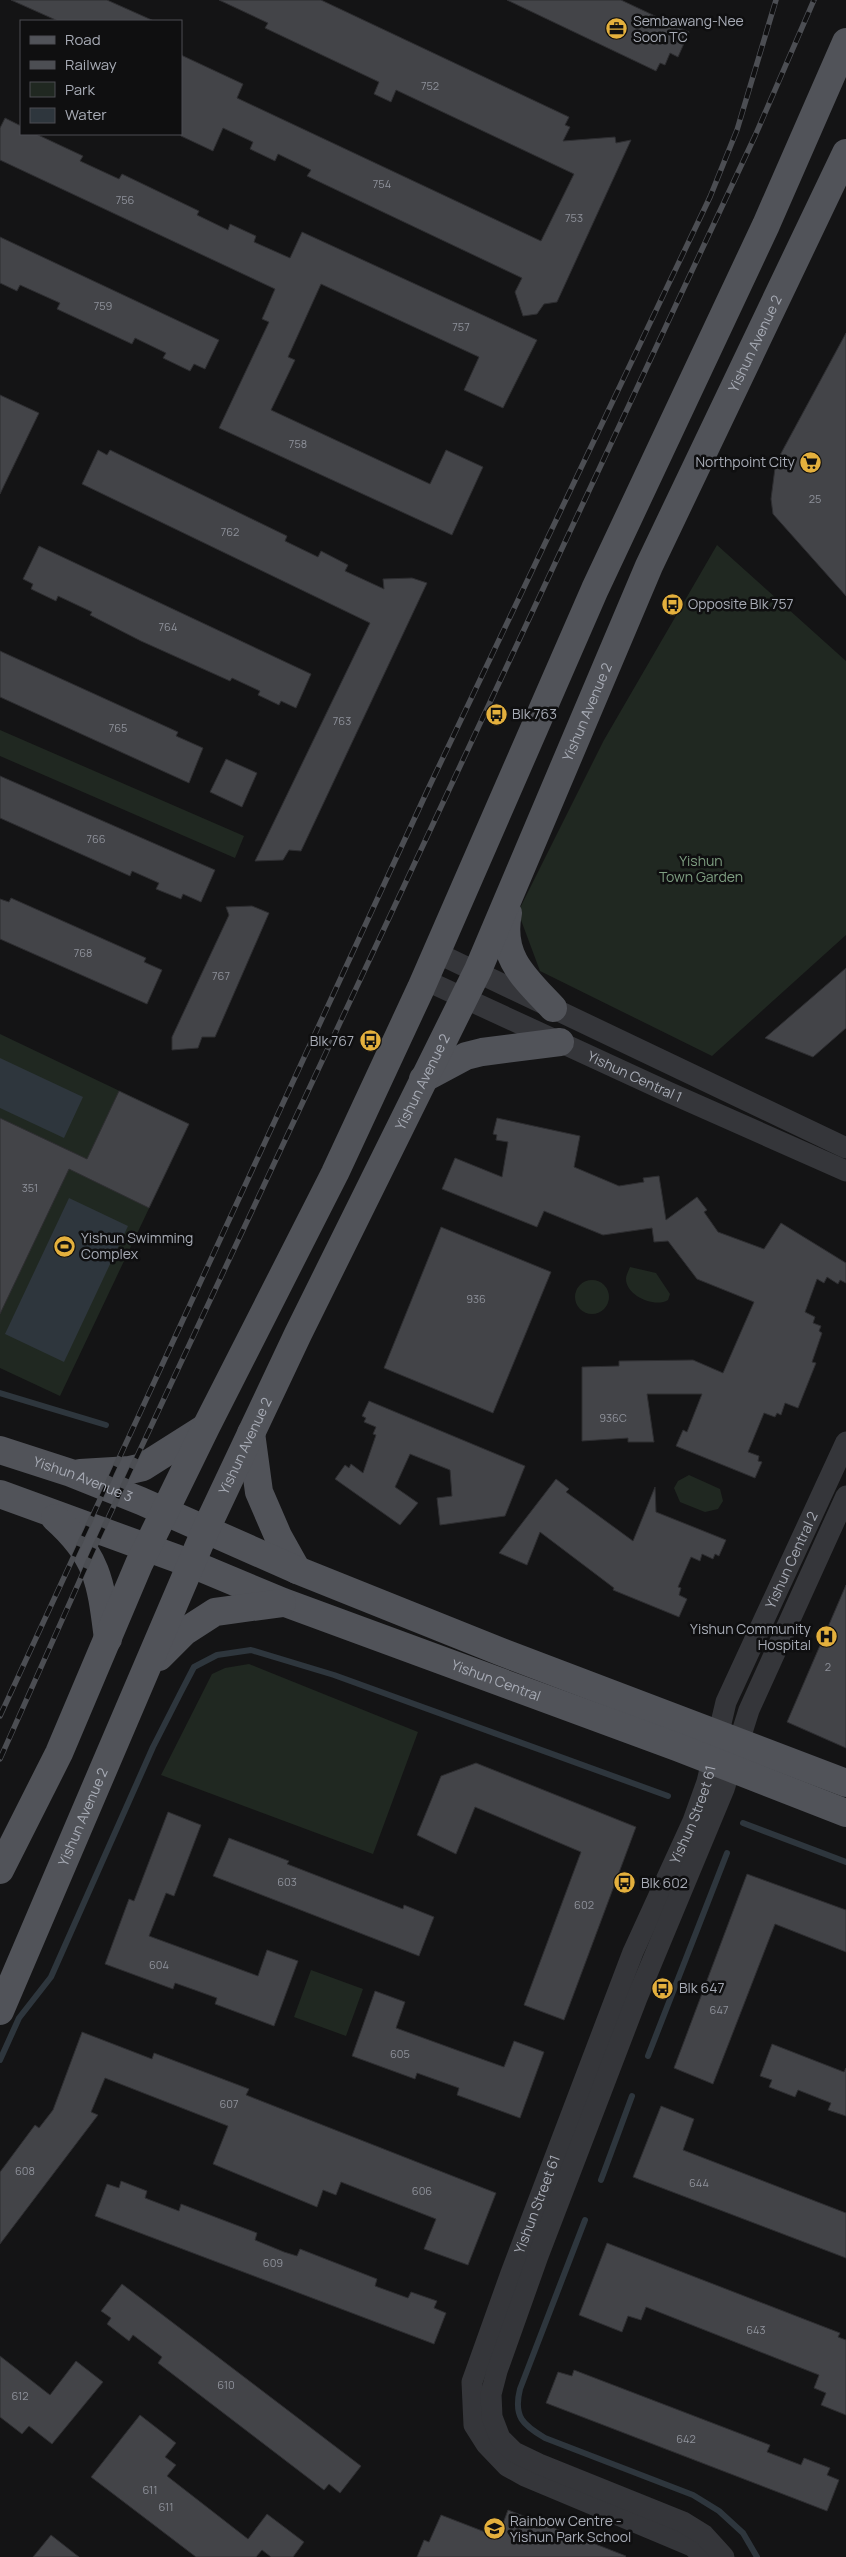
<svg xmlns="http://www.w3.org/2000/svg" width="846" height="2557" font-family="Manrope,sans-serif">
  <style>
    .green { fill: #202821 }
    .water { fill: #2e363d }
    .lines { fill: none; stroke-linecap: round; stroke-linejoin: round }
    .stream { stroke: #2e363d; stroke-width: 6 }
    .building { fill: #434448; stroke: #2e2e31 }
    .minor { stroke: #35363a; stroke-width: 21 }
    .major { stroke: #515359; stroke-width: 28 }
    .rail-casing { stroke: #4c4e53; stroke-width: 5.5 }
    .rail { stroke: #0f0f10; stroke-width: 4; stroke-dasharray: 11; stroke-linecap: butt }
    .labels { text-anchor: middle; stroke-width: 5; stroke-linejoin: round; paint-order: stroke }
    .number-label { font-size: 11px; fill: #8e919a }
    .poi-label { font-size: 14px; fill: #a7abb5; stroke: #0f0f10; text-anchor: start }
    .street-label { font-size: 14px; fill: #a7abb5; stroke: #0f0f10 }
    .park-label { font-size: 14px; fill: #7f9f82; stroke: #0f0f10 }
  </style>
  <rect width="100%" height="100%" fill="#141415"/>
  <path class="green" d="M717 545 846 661V935L712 1056 540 971 518 912 604 740Z
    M0 730 244 836 235 858 0 756Z
    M0 1034 189 1124 60 1396 0 1368Z
    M630 1267 656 1273 670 1294 668 1300C655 1308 626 1296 626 1279 626 1275 629 1270 630 1267Z
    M575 1297a17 17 0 1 1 34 0a17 17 0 1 1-34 0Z
    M689 1475 720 1489 723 1501 718 1509 705 1512 680 1502 674 1488 678 1481Z
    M249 1664 418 1732 373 1854 161 1775 212 1674 225 1668Z
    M311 1970 363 1989 346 2036 294 2017Z"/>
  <path class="water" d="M0 1058 83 1097 64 1138 0 1108Z
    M69 1198 128 1226 64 1362 5 1334Z"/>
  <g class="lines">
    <path class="stream" d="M0 1393 106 1425
      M743 1823 846 1862
      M648 2056 727 1853
      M0 2060 19 2018 51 1977 153 1747 181 1692 194 1667 217 1655 251 1650 334 1675 668 1796
      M601 2180 632 2096
      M585 2220 520 2389C513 2417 523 2425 545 2438L693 2495 719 2511 743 2533 757 2557"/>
  </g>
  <path class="building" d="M11 0H107L154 21H58Z
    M219 0H321L569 117 565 125 570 127 563 141 615 137 616 143 631 140 557 302 544 304 537 314 523 316 515 292 522 278 307 176 311 170 278 154 275 161 250 149 253 142 223 128 213 151 181 136V55L243 84 237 98 541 241 574 174 396 90 391 102 374 94 379 82 265 28 268 23Z
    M507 0H621L689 32 678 57 670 53 665 65 660 63 656 71Z
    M5 118 21 126V134H36L83 156 80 161 119 179 122 174 199 211 197 215 228 230 230 224 256 236 254 242 290 258 302 232 537 340 503 408 464 390 479 357 321 284 288 357 295 360 271 410 430 484 446 450 483 467 452 535 219 428 269 322 262 319 275 289 0 160V128Z
    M0 237 219 340 205 369 194 364 190 371 163 358 166 353 135 338 132 344 57 309 60 303 20 285 17 291 0 283Z
    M846 333V596L773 514 771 499 775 468 779 457Z
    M0 395 39 413 0 494Z
    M98 450 107 455 110 450 287 536 285 541 318 557 321 551 348 565 345 571 384 589 383 579 412 578 427 583 301 851 289 850 283 860 255 861 370 623 82 484Z
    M39 546 311 674 296 708 281 701 279 705 258 695 260 691 232 678 230 681 141 641 90 615 92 612 58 596 56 601 31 589 33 584 23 579Z
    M0 651 178 732 176 736 203 748 189 783 0 697Z
    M226 759 257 773 242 807 210 792Z
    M0 776 215 870 201 902 183 894 181 899 156 889 159 883 132 871 130 876 0 818Z
    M11 898 146 958 144 962 162 970 147 1004 0 939V899L9 902Z
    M252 906 269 913 215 1037H202L198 1048 172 1050V1037L229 915 226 907Z
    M846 968V1028L813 1057 765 1038Z
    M119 1091 189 1124 149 1208 69 1169 0 1314V1118L87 1159Z
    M497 1118 580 1136 574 1167 619 1186 644 1182 643 1178 659 1176 666 1220 697 1197 707 1210 704 1212 718 1232 764 1249 781 1223 846 1263V1283L840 1280 838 1284 827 1277 824 1283 817 1279 805 1312 815 1317 813 1323 821 1326 819 1331 822 1333 812 1362 816 1363 798 1408 785 1403 781 1415 777 1413 775 1417 764 1413 748 1452 759 1456 758 1461 762 1462 755 1478 676 1446 683 1430 687 1432 702 1394H647L654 1442H628V1438L582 1441V1367L619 1366V1361L693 1360 723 1373 754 1302 697 1279 668 1241 654 1242 652 1228 603 1235 544 1211 537 1227 442 1189 455 1158 502 1177 508 1142 496 1140 497 1135 493 1134Z
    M441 1227 551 1272 493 1413 384 1368Z
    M369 1401 525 1466 505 1516 440 1525 437 1498 452 1496 450 1470 410 1454 395 1487 418 1503 400 1525 335 1479 345 1465 349 1468 351 1464 363 1473 376 1435 373 1434 376 1427 364 1422 366 1418 362 1416Z
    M556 1479 569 1489 566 1492 633 1541 655 1487 656 1512 726 1540 719 1556 715 1554 713 1559 702 1554 700 1561 691 1557 678 1587 681 1588 679 1595 687 1599 679 1617 613 1590 614 1588 540 1532 527 1565 499 1553Z
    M846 1585V1748L787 1722Z
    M476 1763 636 1827 564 2020 524 2005 581 1852 475 1807 456 1854 417 1835 441 1776Z
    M168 1812 201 1825 174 1896 166 1893 149 1936 258 1976 267 1950 298 1961 274 2026 215 2004 217 1998 192 1989 175 1983 173 1989 105 1964 129 1899 134 1901Z
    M229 1838 289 1861 287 1864 403 1909 404 1905 434 1917 419 1956 213 1876Z
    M747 1874 846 1910V1952L775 1924 713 2084 674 2068Z
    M375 1991 405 2002 396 2028 462 2052 504 2067 514 2041 544 2052 520 2118 457 2095 459 2088 417 2073 415 2079 352 2056Z
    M82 2032 152 2059 154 2053 249 2089 246 2095 496 2193 468 2265 424 2249 436 2219 341 2182 336 2195 323 2190 317 2207 213 2164 228 2126 105 2078 91 2112 98 2115 0 2244V2172L35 2125 39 2128 53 2110Z
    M772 2044 844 2072 846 2068V2116L828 2110 831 2103 798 2090 795 2097 769 2087 772 2080 760 2076Z
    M661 2106 694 2119 683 2150 846 2213V2258L633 2177Z
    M121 2181 147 2191 145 2198 179 2211 181 2204 257 2233 255 2240 284 2252 297 2256 300 2249 377 2279 375 2286 408 2298 411 2292 437 2301 434 2308 446 2313 434 2344 95 2216 107 2184 119 2188Z
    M607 2243 840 2333 838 2337 846 2340V2415L821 2405 826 2393 814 2388 819 2375 646 2307 641 2320 628 2316 622 2332 579 2315Z
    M122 2284 361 2466 340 2493 329 2484 324 2490 158 2363 162 2357 133 2335 129 2341 107 2324 111 2318 101 2311Z
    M0 2356 50 2395 76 2361 103 2382 52 2444 29 2426 22 2434 0 2417Z
    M574 2370 770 2445 767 2452 801 2465 804 2458 830 2468 827 2475 839 2480 827 2511 546 2403 558 2372 572 2376Z
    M140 2415 176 2443 165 2457 176 2465 167 2476 248 2539 267 2514 304 2542 293 2557H271L262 2550 256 2557H196L91 2477Z
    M508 2510 626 2556 625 2557H417L424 2540 429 2542 441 2515 498 2537Z
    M51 2535 79 2557H33Z"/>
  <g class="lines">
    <g class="minor">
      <path d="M437 953 846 1148"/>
      <path id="s1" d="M425 980 668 1092 846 1171"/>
      <path id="s2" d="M705 2557 692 2546 525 2476 507 2466 486 2444 474 2425 472 2382 511 2273 633 1952 693 1821 707 1782 726 1702 846 1442"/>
      <path d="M724 2557 704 2535 683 2522 539 2464 514 2452 500 2438 492 2417 491 2394 497 2371 538 2256 637 1998 724 1789 749 1710 846 1496"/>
    </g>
    <g class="major">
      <path d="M508 913C499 957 525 978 553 1008"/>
      <path d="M423 1079 466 1056 482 1052 560 1042"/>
      <path d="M251 1433 259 1492 278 1536 297 1570"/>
      <path id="s3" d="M0 1450 71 1473 141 1501 297 1570 499 1651 846 1783"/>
      <path d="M80 1473 130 1470 143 1467 203 1429"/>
      <path id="s4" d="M0 1494 192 1564 283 1602 677 1747 846 1813"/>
      <path d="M55 1518C99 1557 101 1584 108 1639"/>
      <path d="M159 1657 184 1632 215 1612 282 1603"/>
      <path d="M0 1870 59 1753 139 1564 206 1427 335 1173 421 988 595 589 766 225 846 42"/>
      <path id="s5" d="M0 2011 206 1529 298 1334 478 970 649 566 846 153"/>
    </g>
    <defs>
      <path id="rail" d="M0 1716 429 787 710 197 737 130 776 0
        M0 1759 96 1544 755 136 814 0"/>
    </defs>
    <use href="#rail" class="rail-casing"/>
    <use href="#rail" class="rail"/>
  </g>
  <defs>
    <symbol id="office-disc" viewBox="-11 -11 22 22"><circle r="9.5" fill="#e4b03d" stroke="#0f0f10"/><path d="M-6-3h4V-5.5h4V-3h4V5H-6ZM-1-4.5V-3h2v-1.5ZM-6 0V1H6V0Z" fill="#111"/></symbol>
    <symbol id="supermarket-disc" viewBox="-11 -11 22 22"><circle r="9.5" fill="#e4b03d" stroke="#0f0f10"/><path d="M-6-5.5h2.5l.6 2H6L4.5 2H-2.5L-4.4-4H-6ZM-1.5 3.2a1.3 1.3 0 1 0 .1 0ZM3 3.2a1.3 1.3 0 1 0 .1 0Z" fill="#111"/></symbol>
    <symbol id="bus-disc" viewBox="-11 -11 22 22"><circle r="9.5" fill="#e4b03d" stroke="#0f0f10"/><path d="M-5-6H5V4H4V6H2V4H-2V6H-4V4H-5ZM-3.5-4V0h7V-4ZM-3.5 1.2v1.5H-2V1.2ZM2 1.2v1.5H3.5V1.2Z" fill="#111"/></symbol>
    <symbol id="stadium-disc" viewBox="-11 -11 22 22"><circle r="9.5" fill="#e4b03d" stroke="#0f0f10"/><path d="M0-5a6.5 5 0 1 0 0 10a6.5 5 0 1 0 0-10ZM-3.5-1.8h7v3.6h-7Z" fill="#111"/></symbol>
    <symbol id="hospital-disc" viewBox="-11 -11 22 22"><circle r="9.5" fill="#e4b03d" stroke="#0f0f10"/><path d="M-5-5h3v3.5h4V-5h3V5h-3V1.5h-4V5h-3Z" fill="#111"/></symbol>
    <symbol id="school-disc" viewBox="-11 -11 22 22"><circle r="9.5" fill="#e4b03d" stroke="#0f0f10"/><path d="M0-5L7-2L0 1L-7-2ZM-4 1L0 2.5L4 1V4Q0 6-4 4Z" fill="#111"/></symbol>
  </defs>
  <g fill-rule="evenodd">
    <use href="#office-disc" x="604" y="16" width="25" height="25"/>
    <use href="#supermarket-disc" x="798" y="450" width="25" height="25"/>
    <use href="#bus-disc" x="660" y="592" width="25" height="25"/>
    <use href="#bus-disc" x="484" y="702" width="25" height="25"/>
    <use href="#bus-disc" x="358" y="1028" width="25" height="25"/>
    <use href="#stadium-disc" x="52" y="1234" width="25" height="25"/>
    <use href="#hospital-disc" x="814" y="1624" width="25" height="25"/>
    <use href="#bus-disc" x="612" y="1870" width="25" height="25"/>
    <use href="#bus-disc" x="650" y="1976" width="25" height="25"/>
    <use href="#school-disc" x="482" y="2516" width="25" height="25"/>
  </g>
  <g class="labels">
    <g class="number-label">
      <text x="430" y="90">752</text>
      <text x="382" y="188">754</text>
      <text x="125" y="204">756</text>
      <text x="574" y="222">753</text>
      <text x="103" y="310">759</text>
      <text x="461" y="331">757</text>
      <text x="298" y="448">758</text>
      <text x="815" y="503">25</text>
      <text x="230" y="536">762</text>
      <text x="168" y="631">764</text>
      <text x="342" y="725">763</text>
      <text x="118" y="732">765</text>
      <text x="96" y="843">766</text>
      <text x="83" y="957">768</text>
      <text x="221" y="980">767</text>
      <text x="30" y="1192">351</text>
      <text x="476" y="1303">936</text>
      <text x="613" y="1422">936C</text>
      <text x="828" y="1671">2</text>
      <text x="287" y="1886">603</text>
      <text x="584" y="1909">602</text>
      <text x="159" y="1969">604</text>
      <text x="719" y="2014">647</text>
      <text x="400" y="2058">605</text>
      <text x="229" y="2108">607</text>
      <text x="25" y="2175">608</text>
      <text x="699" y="2187">644</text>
      <text x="422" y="2195">606</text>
      <text x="273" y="2267">609</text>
      <text x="756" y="2334">643</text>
      <text x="226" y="2389">610</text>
      <text x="20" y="2400">612</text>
      <text x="686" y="2443">642</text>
      <text x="150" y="2494">611</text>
      <text x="166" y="2511">611</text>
    </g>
    <g class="poi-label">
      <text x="633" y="26">Sembawang-Nee<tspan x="633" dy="16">Soon TC</tspan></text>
      <text x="795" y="467" text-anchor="end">Northpoint City</text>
      <text x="688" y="609">Opposite Blk 757</text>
      <text x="512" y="719">Blk 763</text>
      <text x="354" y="1046" text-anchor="end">Blk 767</text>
      <text x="81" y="1243">Yishun Swimming<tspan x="81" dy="16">Complex</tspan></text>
      <text x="811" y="1634" text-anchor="end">Yishun Community<tspan x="811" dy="16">Hospital</tspan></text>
      <text x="641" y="1888">Blk 602</text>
      <text x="679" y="1993">Blk 647</text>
      <text x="510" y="2526">Rainbow Centre -<tspan x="510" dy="16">Yishun Park School</tspan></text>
    </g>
    <g class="street-label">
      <text dy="5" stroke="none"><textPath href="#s5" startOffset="1831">Yishun Avenue 2</textPath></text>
      <text dy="5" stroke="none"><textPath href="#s5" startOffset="1426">Yishun Avenue 2</textPath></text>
      <text dy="5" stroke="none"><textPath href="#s1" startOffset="231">Yishun Central 1</textPath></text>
      <text dy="5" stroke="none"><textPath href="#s5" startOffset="1021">Yishun Avenue 2</textPath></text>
      <text dy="5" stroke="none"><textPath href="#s5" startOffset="616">Yishun Avenue 2</textPath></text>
      <text dy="5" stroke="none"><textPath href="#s3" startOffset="88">Yishun Avenue 3</textPath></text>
      <text dy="5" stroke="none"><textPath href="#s2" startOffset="1198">Yishun Central 2</textPath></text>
      <text dy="5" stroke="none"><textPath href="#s4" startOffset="530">Yishun Central</textPath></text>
      <text dy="5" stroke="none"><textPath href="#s2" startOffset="924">Yishun Street 61</textPath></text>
      <text dy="5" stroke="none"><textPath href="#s5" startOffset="211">Yishun Avenue 2</textPath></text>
      <text dy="5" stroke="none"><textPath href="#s2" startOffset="504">Yishun Street 61</textPath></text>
    </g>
    <g class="park-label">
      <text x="701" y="866">Yishun<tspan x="701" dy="16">Town Garden</tspan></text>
    </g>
  </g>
  <rect x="20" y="20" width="162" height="115" fill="#0f0f10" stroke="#4c4d52"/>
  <rect x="30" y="36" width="25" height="8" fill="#515359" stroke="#4c4d52"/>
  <text x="65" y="45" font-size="15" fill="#a7abb5">Road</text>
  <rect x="30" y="61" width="25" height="8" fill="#4c4e53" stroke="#4c4d52"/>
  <text x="65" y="70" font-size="15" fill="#a7abb5">Railway</text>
  <rect x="30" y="82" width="25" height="15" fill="#202821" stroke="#4c4d52"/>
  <text x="65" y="95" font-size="15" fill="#a7abb5">Park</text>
  <rect x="30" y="108" width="25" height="15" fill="#2e363d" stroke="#4c4d52"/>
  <text x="65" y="120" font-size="15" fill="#a7abb5">Water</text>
</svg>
